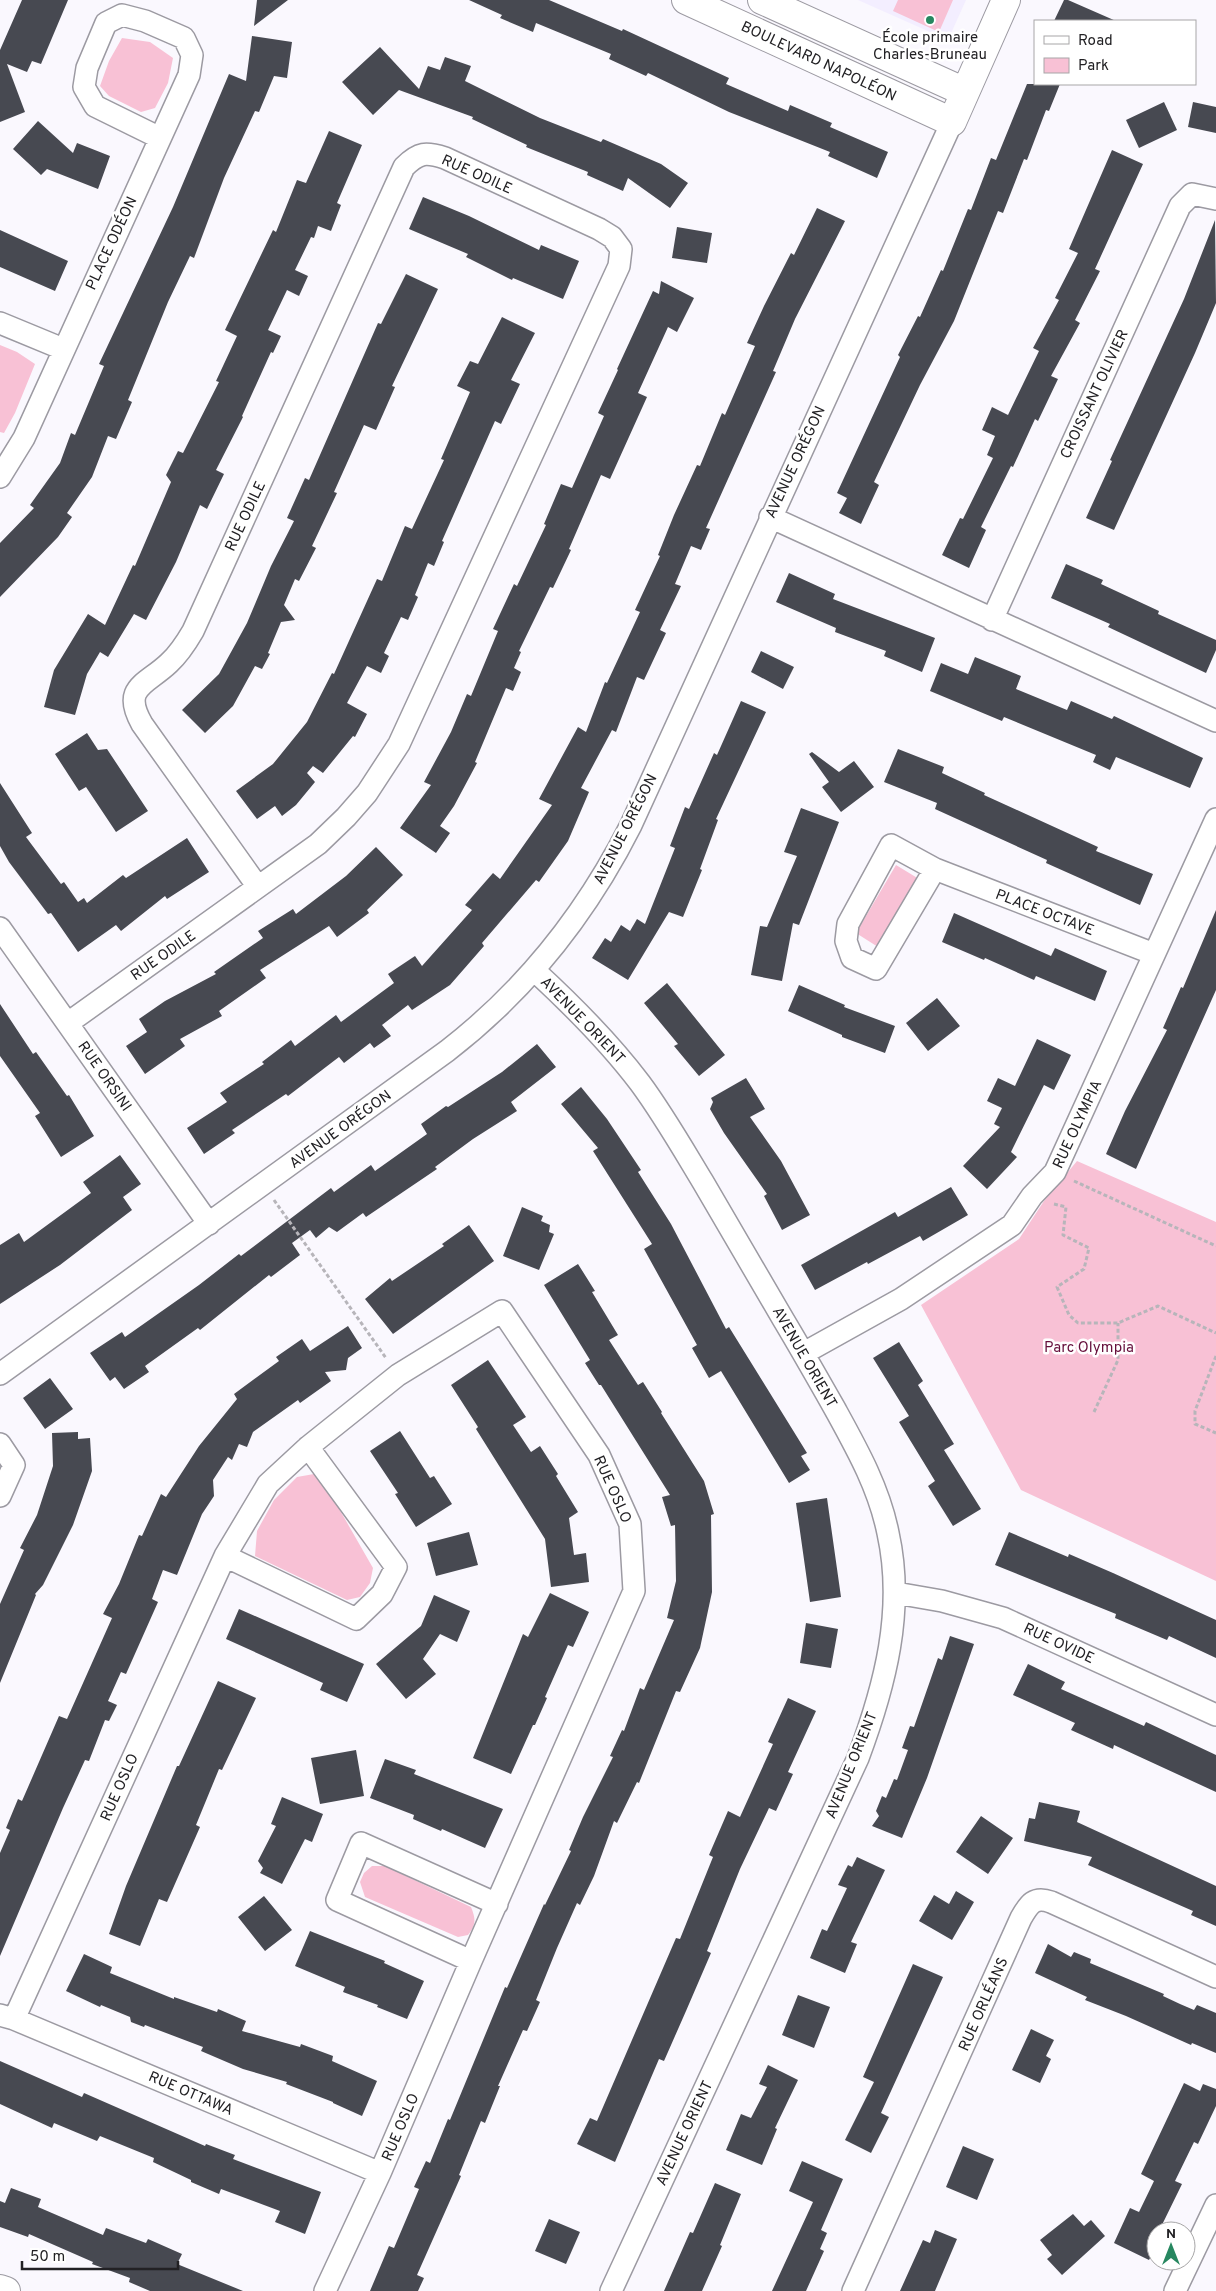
<svg xmlns="http://www.w3.org/2000/svg" width="1216" height="2291" font-family="Overpass,sans-serif">
  <style>
    .built { fill: #f3eeff }
    .green { fill: #f8c1d5 }
    .building { fill: #474951 }
    .lines { fill: none; stroke-linecap: round; stroke-linejoin: round }
    .street-casing { stroke: #9c9aa2; stroke-width: 24 }
    .secondary-casing { stroke: #9c9aa2; stroke-width: 30 }
    .path { stroke: #b7b5ba; stroke-width: 3; stroke-dasharray: 4 2.5; stroke-linecap: butt }
    .street { stroke: #fff; stroke-width: 21 }
    .secondary { stroke: #fff; stroke-width: 28 }
    .poi-dot { fill: #278760; stroke: #fff; stroke-width: 2 }
    .labels { text-anchor: middle; stroke-width: 5; stroke-linejoin: round; paint-order: stroke }
    .poi-label { font-size: 15px; fill: #222124; stroke: #fff }
    .street-label { font-size: 15px; fill: #222124; stroke: #fff }
    .park-label { font-size: 15px; fill: #650e3b; stroke: #fff }
  </style>
  <rect width="100%" height="100%" fill="#faf8fe"/>
  <path class="built" d="M858 0H966L948 40Z"/>
  <path class="green" d="M898 0H953L939 32 893 11Z
    M122 38 150 42 173 58 168 83 155 108 141 112 109 96 100 86 109 61Z
    M0 345 17 352 35 364 15 413 4 433 0 432Z
    M896 865 919 879 878 947 856 933Z
    M1077 1161 1216 1222V1581L1021 1490 921 1305 1019 1239 1044 1201Z
    M314 1474 326 1486 373 1568 370 1583 360 1597 347 1600 255 1556 257 1531 274 1500 297 1477Z
    M372 1866H385L471 1907C476 1919 476 1925 468 1935L458 1937 365 1897 360 1882 364 1873Z"/>
  <path class="building" d="M22 0H68L41 64 32 61 27 72 7 64 25 112 0 122V50Z
    M257 0H288L254 26Z
    M469 0H549L622 31 623 29 729 78 726 84 788 111 790 105 832 123 830 127 888 152 877 178 828 156 830 152 729 112 648 73 646 76 609 59 611 54 536 23 533 32 500 18 502 15Z
    M1064 0H1068L1116 21H1054Z
    M252 36 292 42 287 78 274 76 259 112 255 111 224 178 194 258 190 256 168 302 128 400 132 402 116 439 108 436 92 477 67 513 72 517 58 537 0 597V543L34 508 30 505 60 463 71 433 75 435 104 366 99 364 173 207 229 74 246 81Z
    M380 47 419 89 428 66 440 70 445 57 471 66 465 81 540 118 601 142 603 139 661 164 688 183 670 208 628 178 623 191 587 175 588 172 526 147 527 145 472 119 473 117 399 90 373 115 342 82Z
    M1027 84H1060L1049 111 1046 110 1027 160 1024 159 1003 213 998 211 954 321 920 385 874 482 879 485 861 524 839 513 847 498 837 493 900 357 898 355 918 316 920 317 941 270 943 271 968 209 971 210 991 158 996 160Z
    M1164 102 1177 130 1139 148 1126 120Z
    M1193 102 1216 107V133L1188 127Z
    M38 121 73 153 77 143 110 156 98 189 47 169 41 175 13 149Z
    M329 131 362 145 337 203 341 205 331 231 318 226 314 238 311 237 295 270 308 276 299 296 287 290 268 330 281 336 273 353 271 352 242 416 243 417 216 470 224 474 207 509 200 505 176 562 146 620 134 614 108 657 100 652 87 674 75 715 44 707 54 670 88 614 105 625 133 565 135 566 171 482 166 475 178 451 183 453 219 382 216 381 237 336 225 330 273 230 276 232 297 180 306 183Z
    M1112 150 1143 164 1095 269 1100 271 1075 320 1080 323 1051 376 1058 379 1038 421 1035 419 1013 467 1011 466 981 527 986 530 969 568 942 555 960 518 963 519 993 458 987 455 995 436 982 430 992 407 1008 415 1039 351 1033 348 1059 300 1055 298 1078 253 1069 249Z
    M423 197 469 216 539 250 541 245 579 261 563 299 513 278 512 280 466 257 468 254 409 229Z
    M817 208 845 221 795 319 773 371 776 372 706 528 710 529 701 550 691 546 675 584 681 586 660 630 666 633 644 680 637 677 616 732 612 730 581 788 589 792 568 841 539 882 536 880 482 943 484 946 450 985 412 1010 408 1005 382 1025 391 1036 374 1048 370 1043 344 1063 339 1057 288 1096 286 1094 232 1130 235 1133 204 1154 187 1128 227 1102 220 1093 264 1064 262 1062 291 1040 295 1046 336 1015 341 1022 394 983 388 974 415 956 422 966 472 910 465 905 493 873 500 879 552 805 539 799 578 727 586 732 605 682 607 683 640 612 635 610 660 556 658 555 674 515 697 465 700 466 722 413 725 415 755 346 747 343 764 306 791 253 794 255Z
    M1215 220 1216 303 1195 353 1114 530 1086 518 1112 461 1110 460 1184 299Z
    M677 227 712 233 707 263 672 258Z
    M0 230 68 261 55 291 0 267Z
    M406 274 438 289 392 386 395 387 376 430 364 425 334 492 337 493 312 546 316 548 299 581 295 579 284 605 295 620 281 622 268 653 270 654 262 669 255 666 233 706 205 733 182 710 219 674 247 623 271 566 294 521 287 518 305 478 309 480 378 323 381 324Z
    M661 281 694 298 677 332 668 327 638 393 647 397 610 479 601 475 569 549 571 550 553 588 550 587 519 651 521 652 514 668 521 672 513 691 506 688 475 762 477 763 454 806 440 826 450 833 436 853 400 828 431 785 424 782 451 732 467 694 471 696 498 631 493 629 514 584 517 586 546 525 544 524 561 484 572 488 604 416 598 413 618 370 617 369 653 291 659 294Z
    M502 317 535 333 511 380 520 384 501 424 495 421 442 541 444 542 434 566 428 563 415 595 418 597 408 620 401 617 384 653 389 656 381 673 367 666 347 703 367 714 355 737 353 736 323 773 313 766 307 773 315 782 296 805 282 816 275 806 257 819 236 791 273 764 307 722 332 673 334 674 377 579 382 581 405 526 412 529 444 460 441 459 470 392 457 386 470 361 478 364Z
    M1066 564 1103 580 1101 584 1159 611 1158 614 1216 640V650L1206 673 1108 627 1110 624 1051 598Z
    M789 573 835 594 833 599 935 638 922 672 884 656 886 651 835 632 836 628 776 602Z
    M761 651 794 667 783 689 751 672Z
    M975 657 1021 676 1016 689 1067 710 1071 701 1112 719 1114 716 1203 758 1190 788 1116 757 1110 770 1093 762 1096 755 1004 717 1002 721 930 691 941 663 968 674Z
    M741 701 766 712 716 819 718 820 700 869 702 870 683 917 669 912 628 980 592 958 605 938 611 942 621 925 630 931 637 919 645 924 675 848 670 846 685 807 689 809 714 753 717 755Z
    M87 733 98 750 107 749 148 811 116 832 86 787 79 791 55 754Z
    M898 749 944 767 942 773 985 793 984 795 1098 847 1096 851 1153 874 1140 905 1046 863 1047 860 935 809 937 803 884 782Z
    M812 752 839 772 854 761 874 787 841 812 822 787 829 782 809 754Z
    M0 783 32 833 26 837 61 884 64 882 78 902 84 898 87 903 123 875 126 878 187 838 209 872 167 899 165 896 121 931 116 925 78 952 51 913 48 914 9 862 0 846Z
    M801 808 839 822 799 925 793 923 782 981 751 975 760 926 767 927 797 856 784 852Z
    M376 847 403 875 367 910 369 913 337 937 329 926 260 970 266 978 219 1011 222 1016 180 1039 185 1046 145 1074 126 1046 147 1032 139 1019 165 1001 216 974 214 972 263 938 258 931 293 909 296 914 346 876Z
    M1216 910V990L1136 1169 1106 1154 1125 1111 1167 1030 1163 1028 1181 987 1183 988Z
    M954 913 1051 956 1055 948 1107 971 1095 1001 1036 976 1034 980 985 958 984 960 942 942Z
    M667 983 725 1055 699 1076 674 1046 678 1044 644 1003Z
    M799 985 845 1005 844 1007 895 1026 885 1053 842 1037V1035L788 1011Z
    M937 998 960 1026 928 1051 906 1023Z
    M0 1004 33 1054 36 1052 67 1096 69 1095 94 1136 61 1157 35 1116 40 1113 0 1056Z
    M1037 1039 1071 1055 1054 1090 1044 1085 1011 1152 1017 1157 987 1189 963 1166 1000 1127 994 1124 1002 1108 987 1101 998 1078 1015 1086Z
    M537 1044 556 1067 511 1102 517 1111 473 1139 435 1167 437 1169 366 1217 363 1213 337 1232 329 1227 316 1238 310 1230 292 1243 300 1255 271 1277 269 1275 200 1330 198 1328 145 1366 149 1372 124 1389 115 1377 110 1381 90 1353 122 1332 125 1337 199 1285 239 1254 241 1256 331 1188 334 1192 371 1165 375 1171 427 1134 421 1124 446 1106 448 1107 502 1072Z
    M746 1078 765 1109 750 1117 781 1161 810 1215 782 1230 764 1196 767 1194 724 1133 710 1109 713 1102 711 1098Z
    M581 1087 607 1119 641 1170 638 1172 671 1224 726 1329 729 1327 807 1453 801 1456 810 1470 789 1483 721 1371 709 1378 692 1348 697 1345 644 1249 652 1244 593 1151 598 1148 561 1104Z
    M120 1155 141 1184 123 1197 132 1210 60 1265 0 1304V1245L19 1233 24 1242 91 1193 83 1182Z
    M951 1187 968 1215 923 1241 920 1236 868 1264 867 1262 815 1290 801 1265 895 1212 898 1217Z
    M522 1207 543 1216 541 1221 550 1225 549 1232 554 1234 539 1270 503 1256Z
    M469 1225 494 1261 393 1334 365 1299 390 1278 392 1281 444 1246 442 1244Z
    M578 1264 595 1291 592 1292 618 1335 609 1340 638 1385 643 1382 662 1412 661 1413 704 1481 714 1514 711 1515 712 1592 700 1648 680 1692 676 1691 639 1783 637 1782 617 1823 614 1821 594 1876 580 1905 577 1903 557 1948 536 2000 540 2002 527 2031 523 2030 498 2086H500L485 2123 481 2121 459 2175 461 2176 417 2275 424 2278 418 2291H370L389 2246 394 2248 419 2189 414 2187 426 2161 430 2163 448 2119 450 2120 505 1987 507 1988 544 1904 545 1905 571 1851 569 1850 583 1817 613 1757 610 1756 622 1730 624 1731 640 1688 644 1690 674 1620 667 1618 676 1581 675 1525 671 1526 662 1497 670 1495 601 1385H599L585 1363 590 1360 544 1285Z
    M348 1326 362 1348 348 1358 346 1370 325 1372 331 1381 300 1403 298 1400 253 1432 247 1447 239 1444 232 1460 228 1457 213 1480 214 1496 202 1514 177 1575 163 1570 152 1599 158 1602 126 1674 121 1672 108 1701 117 1705 109 1721 105 1720 89 1761 85 1760 63 1808 0 1956V1853L10 1830 6 1828 18 1799 22 1801 59 1716 67 1719 112 1618 103 1614 119 1584 139 1535 142 1536 161 1494 166 1497 199 1446 237 1399 234 1394 279 1361 276 1357 302 1339 310 1351Z
    M899 1342 923 1381 918 1385 954 1444 944 1450 981 1509 953 1526 928 1486 935 1481 899 1422 909 1416 873 1358Z
    M488 1360 526 1417 513 1425 531 1452 540 1446 558 1474 556 1476 578 1512 569 1518 574 1555 586 1553 589 1582 551 1587 545 1539 476 1429 478 1427 451 1385Z
    M50 1378 73 1409 45 1429 23 1398Z
    M400 1431 430 1478 434 1476 452 1504 416 1527 395 1494 398 1493 370 1451Z
    M78 1432V1439L90 1438 92 1471 73 1525 43 1585 35 1594 36 1595 0 1683V1604L24 1550 20 1548 37 1515 53 1466 52 1433Z
    M827 1498 841 1597 810 1602 796 1503Z
    M469 1532 478 1565 436 1576 427 1543Z
    M1009 1532 1068 1557 1069 1554 1113 1573 1216 1620V1658L1169 1636 1167 1640 1115 1618 1116 1614 995 1565Z
    M550 1593 589 1612 573 1647 568 1645 545 1697 547 1698 535 1725H533L511 1774 473 1758 523 1634 528 1637Z
    M434 1595 470 1611 457 1642 440 1634 423 1659 436 1674 406 1699 376 1664 421 1626Z
    M239 1609 364 1664 347 1702 320 1690 323 1683 226 1639Z
    M806 1623 838 1629 831 1668 800 1663Z
    M950 1636 974 1644 927 1778 902 1838 872 1826 879 1816 876 1811 882 1796 886 1798 894 1779 897 1780 908 1750 902 1748 910 1726 914 1727 938 1658 942 1660Z
    M1028 1664 1065 1682 1061 1689 1144 1726 1146 1722 1216 1755V1792L1114 1745 1113 1749 1071 1730 1075 1723 1013 1695Z
    M218 1681 256 1698 222 1770 219 1769 196 1825 200 1827 167 1902 159 1899 140 1946 109 1934 126 1886 177 1766H179Z
    M788 1698 816 1711 788 1772 793 1774 776 1811 769 1808 740 1869 707 1951 711 1953 686 2011 664 2061 659 2059 615 2162 577 2144 590 2118 597 2121 676 1938 680 1939 713 1857 709 1855 728 1811 740 1817 773 1744 768 1742Z
    M356 1750 364 1796 320 1804 311 1758Z
    M385 1759 416 1770 414 1774 503 1809 485 1848 442 1829 441 1831 413 1819 414 1815 370 1798Z
    M282 1797 323 1814 312 1842 305 1839 282 1884 260 1873 263 1868 258 1861 276 1826 271 1824Z
    M1039 1802 1080 1811 1077 1822 1216 1886V1926L1191 1915 1193 1911 1088 1865 1092 1857 1024 1841 1029 1818 1035 1819Z
    M981 1816 1013 1838 988 1874 956 1852Z
    M857 1857 885 1870 851 1942 857 1944 845 1973 810 1958 822 1929 827 1931 847 1888 838 1885 848 1865 852 1867Z
    M956 1891 974 1902 952 1940 919 1921 934 1895 949 1904Z
    M264 1896 292 1930 265 1951 238 1917Z
    M310 1931 385 1961 384 1963 424 1981 407 2019 377 2007 378 2005 343 1992 345 1987 295 1966Z
    M1048 1944 1071 1957 1074 1952 1091 1959 1090 1963 1164 1994 1163 1996 1180 2004 1194 2010 1197 2005 1216 2013V2053L1192 2043 1191 2045 1126 2016 1085 2000 1087 1997 1035 1973Z
    M84 1954 112 1967 110 1973 174 1999V1997L217 2012 218 2009 246 2021 242 2031 300 2047 301 2044 333 2056 332 2061 377 2081 362 2116 333 2103V2102L286 2084 287 2082 243 2069 201 2051 203 2047 145 2025 144 2027 131 2022 130 2017 101 2005 100 2007 66 1991Z
    M913 1964 943 1977 881 2113 889 2117 871 2153 845 2140 874 2082 863 2077Z
    M798 1995 830 2007 814 2048 782 2035Z
    M1031 2029 1054 2040 1046 2056 1051 2059 1040 2083 1012 2070Z
    M0 2061 82 2097 84 2093 205 2146 206 2144 235 2155 233 2159 321 2192 305 2234 275 2222 280 2211 221 2189 219 2194 191 2182V2180L153 2162 154 2158 100 2136 97 2141 54 2123 52 2128 0 2104Z
    M768 2065 798 2080 775 2128 777 2129 762 2165 726 2150 741 2114 751 2118 767 2087 759 2084Z
    M1184 2083 1200 2091 1203 2084 1216 2089V2106L1198 2144 1194 2142 1175 2181 1182 2184 1159 2231H1156V2246L1149 2260 1114 2243 1130 2208 1139 2212 1154 2181 1141 2174Z
    M963 2146 994 2159 977 2200 946 2187Z
    M802 2161 843 2179 821 2230 827 2233 820 2249 824 2251 806 2291H772L813 2202 789 2191Z
    M715 2183 741 2194 720 2245 722 2246 702 2291H664L690 2232 693 2233Z
    M11 2188 41 2199 38 2207 103 2235 106 2228 146 2243 148 2239 182 2254 177 2264 243 2291H150L129 2282 130 2278 92 2264 93 2262 29 2234 28 2237 0 2227V2201L5 2203Z
    M1073 2214 1084 2226 1091 2220 1105 2236 1062 2275 1047 2259 1052 2255 1040 2240Z
    M549 2219 580 2232 566 2264 535 2251Z
    M935 2230 957 2239 935 2291H900L923 2240 930 2243Z"/>
  <g class="lines">
    <defs>
      <path id="street" d="M0 323 63 349
        M0 477 24 438 189 75 192 55 184 38 145 21 122 15 106 23 87 68 84 87 95 106 160 138
        M770 517 1216 721
        M992 620 1180 206 1192 194 1216 199
        M935 869 876 969 852 958 846 941 848 924 891 845 935 869 1154 954
        M0 928 209 1224
        M535 971C573 1006 609 1042 640 1083 663 1114 683 1149 703 1182 730 1228 756 1273 783 1319 801 1349 818 1379 835 1409 857 1449 879 1488 888 1533 905 1610 885 1686 858 1758L611 2291
        M68 1023 318 844 346 817 367 793 399 744 619 266 621 249 612 237 599 229 445 158C426 152 419 152 404 167L193 631C186 643 179 654 169 663 146 685 121 687 142 724L258 887
        M804 1353 901 1299 1012 1225 1032 1196 1055 1172 1216 819
        M0 1374 447 1051C526 990 586 914 631 825L952 122
        M0 1444 14 1465 0 1496
        M225 1556 356 1619 382 1594 396 1567 308 1447
        M896 1593 942 1601 1003 1618 1216 1715
        M471 1961 337 1900 361 1843 497 1904
        M0 2015 14 2019 380 2173
        M14 2019 225 1556 268 1484 308 1447 398 1375 502 1311 599 1455 630 1524 634 1591 471 1961 380 2173 325 2291
        M853 2291 1021 1918C1029 1904 1034 1896 1051 1902L1216 1977
        M1175 2291 1216 2205"/>
      <path id="secondary" d="M686 0 952 122 1006 0
        M762 0 965 92
        M0 2289 6 2291"/>
    </defs>
    <use href="#street" class="street-casing"/>
    <use href="#secondary" class="secondary-casing"/>
    <path class="path" d="M1074 1181 1216 1246
      M274 1200 386 1358
      M1054 1204 1066 1207 1063 1235 1089 1248 1084 1269 1057 1287 1069 1315 1078 1323H1118L1158 1306 1216 1333
      M1216 1356 1195 1411V1424L1216 1433
      M1094 1412 1118 1360V1323"/>
    <use href="#street" class="street"/>
    <use href="#secondary" class="secondary"/>
  </g>
  <circle class="poi-dot" cx="930" cy="20" r="5"/>
  <g class="labels">
    <g class="poi-label">
      <text x="930" y="42">École primaire<tspan x="930" dy="17">Charles-Bruneau</tspan></text>
    </g>
    <g class="street-label">
      <text transform="translate(819 61) rotate(25)" y="5">BOULEVARD NAPOLÉON</text>
      <text transform="translate(477 174) rotate(24)" y="5">RUE ODILE</text>
      <text transform="translate(111 243) rotate(-65)" y="5">PLACE ODÉON</text>
      <text transform="translate(1094 394) rotate(-65)" y="5">CROISSANT OLIVIER</text>
      <text transform="translate(795 462) rotate(-65)" y="5">AVENUE ORÉGON</text>
      <text transform="translate(245 516) rotate(-65)" y="5">RUE ODILE</text>
      <text transform="translate(625 829) rotate(-63)" y="5">AVENUE ORÉGON</text>
      <text transform="translate(1045 912) rotate(21)" y="5">PLACE OCTAVE</text>
      <text transform="translate(163 955) rotate(-35)" y="5">RUE ODILE</text>
      <text transform="translate(583 1020) rotate(46)" y="5">AVENUE ORIENT</text>
      <text transform="translate(105 1076) rotate(55)" y="5">RUE ORSINI</text>
      <text transform="translate(1077 1124) rotate(-65)" y="5">RUE OLYMPIA</text>
      <text transform="translate(340 1129) rotate(-36)" y="5">AVENUE ORÉGON</text>
      <text transform="translate(805 1357) rotate(60)" y="5">AVENUE ORIENT</text>
      <text transform="translate(613 1489) rotate(66)" y="5">RUE OSLO</text>
      <text transform="translate(1059 1643) rotate(25)" y="5">RUE OVIDE</text>
      <text transform="translate(851 1765) rotate(-68)" y="5">AVENUE ORIENT</text>
      <text transform="translate(119 1787) rotate(-66)" y="5">RUE OSLO</text>
      <text transform="translate(983 2004) rotate(-66)" y="5">RUE ORLÉANS</text>
      <text transform="translate(191 2093) rotate(23)" y="5">RUE OTTAWA</text>
      <text transform="translate(400 2127) rotate(-67)" y="5">RUE OSLO</text>
      <text transform="translate(684 2133) rotate(-65)" y="5">AVENUE ORIENT</text>
    </g>
    <g class="park-label">
      <text x="1089" y="1352">Parc Olympia</text>
    </g>
  </g>
  <rect x="1034" y="20" width="162" height="65" fill="#ffffff" stroke="#a7a6a7"/>
  <rect x="1044" y="36" width="25" height="8" fill="#ffffff" stroke="#a7a6a7"/>
  <text x="1078" y="45" font-size="15" fill="#222124">Road</text>
  <rect x="1044" y="58" width="25" height="15" fill="#f8c1d5" stroke="#a7a6a7"/>
  <text x="1078" y="70" font-size="15" fill="#222124">Park</text>
  <g transform="translate(1171 2246)"><circle r="24" fill="#ffffff" stroke="#a7a6a7"/>
  <path d="M0-4L9 19L0 12L-9 19Z" fill="#278760"/>
  <text y="-8" font-size="14" font-weight="bold" text-anchor="middle" fill="#222124">N</text>
  </g>
  <path d="M22 2261v8h156v-8" fill="none" stroke="#222124" stroke-width="2.5"/>
  <text x="30" y="2261" font-size="15" fill="#222124" stroke="#ffffff" stroke-width="4" paint-order="stroke">50 m</text>
</svg>
